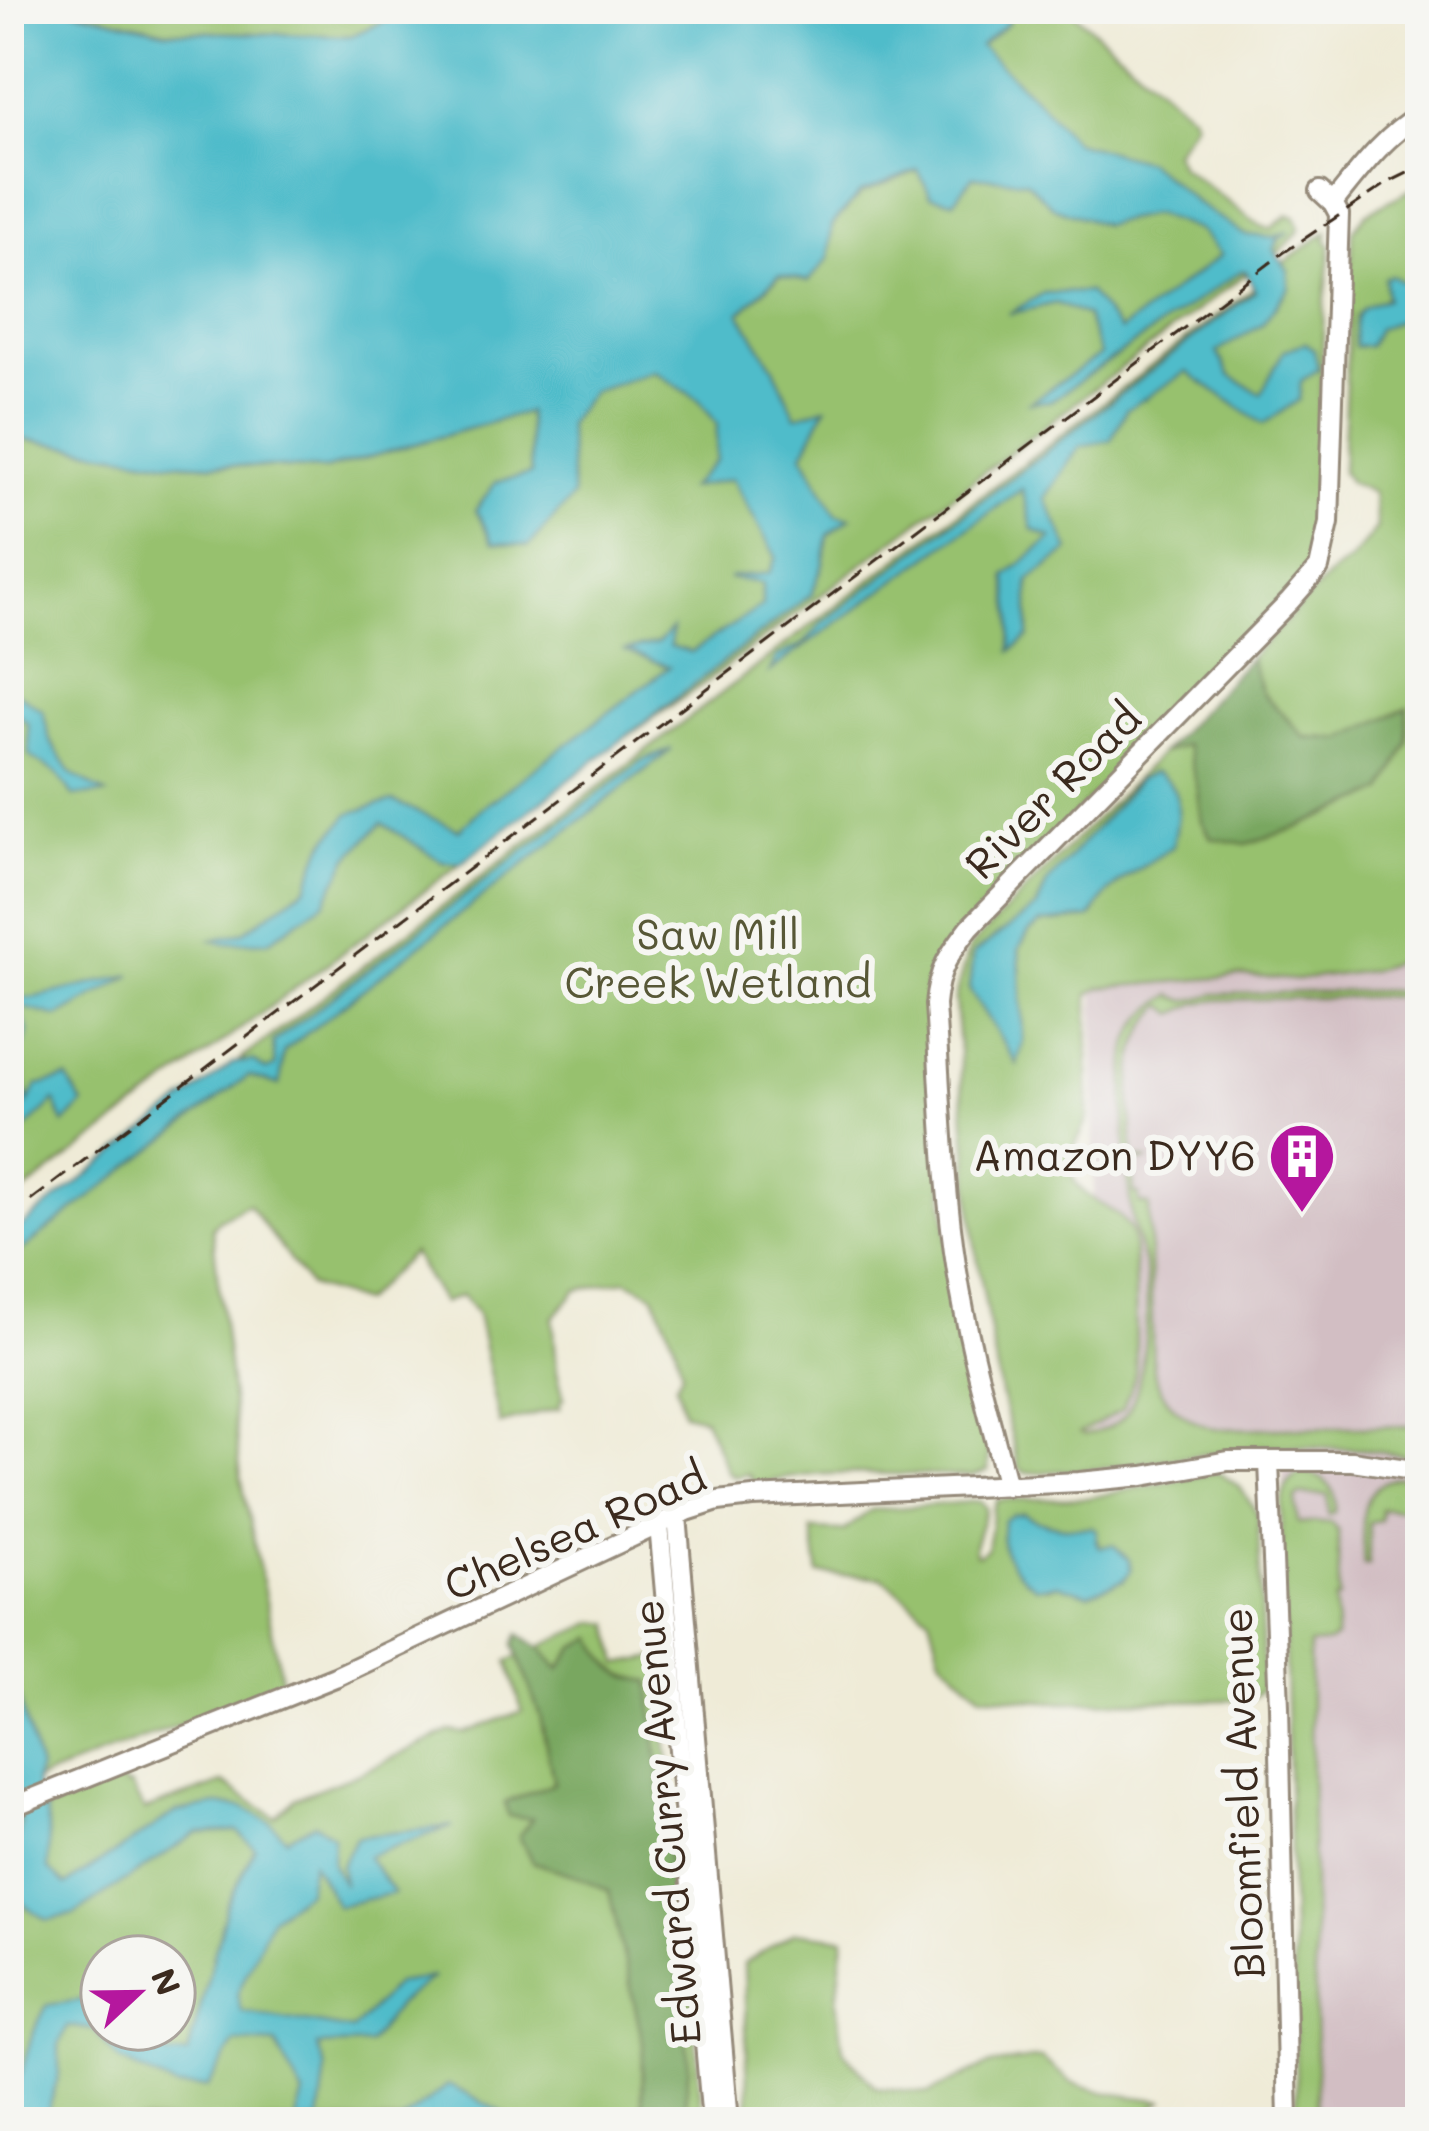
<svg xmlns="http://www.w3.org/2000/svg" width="1429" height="2131" font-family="Mali,sans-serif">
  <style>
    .industrial { fill: #d2bec3 }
    .green { fill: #97c16e; stroke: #697646; stroke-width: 3; fill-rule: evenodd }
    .forest { fill: #79a761; stroke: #5a6840; stroke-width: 3 }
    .water { fill: #50bcca; stroke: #467374; stroke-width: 3 }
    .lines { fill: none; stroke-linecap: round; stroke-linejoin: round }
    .minor-casing { stroke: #958a7a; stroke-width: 24 }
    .minor { stroke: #fff; stroke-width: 18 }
    .rail { stroke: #3b2a1e; stroke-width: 3; stroke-dasharray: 18 9; stroke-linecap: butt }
    .labels { text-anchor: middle; stroke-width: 12; stroke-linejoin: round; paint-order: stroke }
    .street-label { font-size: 42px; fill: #3b2a1e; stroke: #f6f6f2 }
    .park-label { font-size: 42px; fill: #575736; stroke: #f6f6f2 }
    .poi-label { font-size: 42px; fill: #3b2a1e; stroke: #f6f6f2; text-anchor: end }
  </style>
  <rect width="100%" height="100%" fill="#f6f6f2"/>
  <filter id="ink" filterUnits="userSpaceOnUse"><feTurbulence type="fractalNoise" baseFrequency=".00833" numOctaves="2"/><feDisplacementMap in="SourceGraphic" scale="24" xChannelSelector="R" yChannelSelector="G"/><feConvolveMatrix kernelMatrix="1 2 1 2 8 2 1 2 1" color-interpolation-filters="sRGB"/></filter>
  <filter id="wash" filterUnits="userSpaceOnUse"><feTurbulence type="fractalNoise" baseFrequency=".004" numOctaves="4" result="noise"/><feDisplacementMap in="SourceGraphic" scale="48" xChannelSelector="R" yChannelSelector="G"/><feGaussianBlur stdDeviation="2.7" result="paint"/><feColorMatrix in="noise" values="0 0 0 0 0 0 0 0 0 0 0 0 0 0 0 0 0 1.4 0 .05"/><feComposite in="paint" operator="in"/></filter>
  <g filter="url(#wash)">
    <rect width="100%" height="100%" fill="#efebd7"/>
    <path class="industrial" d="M1420 941V2122H1303L1299 1912 1282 1450 1093 1463 1094 977 1392 961Z"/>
    <path class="green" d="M69 9H413L351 36 165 31Z
      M1012 9H1074V13L1191 114 1195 121 1174 152 1180 166 1260 226 1270 229 1289 215 1295 217 1300 228 1296 235 1277 254 1274 250 1281 235 1187 306 1241 271 1247 273 706 682 622 740 812 594 818 576 443 862 461 863 9 1203V437L169 462 324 470 528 411 577 410 592 391 654 371 699 400 717 424 740 313 780 275 829 258 832 225 861 193 919 170 924 182 980 46 1007 24Z
      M1420 185V284C1400 284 1375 306 1356 316L1355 346 1377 329 1402 319 1416 306H1420V941L1400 961 1369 971 1295 980 1242 976 1100 988 1089 994 1088 1118C1084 1134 1066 1152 1070 1169 1078 1204 1120 1203 1132 1234 1135 1242 1137 1362 1135 1374 1133 1386 1126 1398 1123 1409L1080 1433 1084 1435C1099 1431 1115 1427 1125 1415 1146 1388 1149 1304 1145 1270 1142 1252 1134 1234 1132 1216 1127 1183 1119 1070 1130 1041 1138 1020 1154 1005 1172 995L1186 1001 1215 994 1413 990 1420 985V996L1218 1000 1198 1003 1175 1014 1164 1005C1120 1047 1132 1102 1133 1157L1149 1160 1133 1163 1134 1194H1139V1203L1149 1205 1153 1369C1162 1402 1183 1420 1215 1429L1420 1426V1461L1405 1455 1361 1449 1265 1446 1097 1469 1025 1473 1019 1468 1001 1394 975 1244 955 998 969 948 1161 753 1186 744 1198 789 1202 821 1246 844 1296 828 1384 791 1407 708 1341 739 1305 737 1262 693 1250 658 1334 571 1350 561 1377 528 1373 493 1349 482 1342 471 1353 231 1366 213ZM1139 779 1147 864C1121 879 1105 892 1091 918L1042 923 1029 932 1019 949 1023 1041 1017 1062 969 989 973 954 1037 907 1047 883Z
      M1327 232V242L1331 246 1324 308 1318 462 1319 525 1315 557 1299 583 943 950 931 969 926 987 954 1308 989 1446 988 1471 972 1476C904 1476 821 1466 756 1485L748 1474 733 1477 732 1473H728L704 1418 683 1413 676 1384 682 1372 674 1341 654 1294 626 1280 577 1290 553 1318 557 1372 564 1399 560 1401V1408L500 1424 477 1314 462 1295 442 1303 412 1253 362 1302 309 1286 248 1204 219 1219 212 1228 241 1477 283 1686 38 1779 34 1787V1777L9 1703V1236L1284 265 1283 263Z
      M1218 1472 1240 1487 1258 1515 1263 1676 1261 1691 1250 1700 1051 1702 981 1694 941 1657 930 1617 882 1577 819 1574 812 1530 844 1531 871 1510 980 1501 986 1508 974 1546 975 1554 979 1555 987 1549 993 1509 997 1500 1088 1498ZM1024 1514C1045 1527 1069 1529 1093 1527L1100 1547 1114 1546 1124 1580 1089 1594 1057 1584 1047 1587Z
      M1300 1473C1323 1473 1340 1489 1335 1512L1329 1515 1328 1495H1299L1295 1499 1298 1523 1331 1522 1338 1531 1339 1599 1335 1600 1336 1638 1329 1643 1309 1645 1317 2122H1297L1281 1507C1283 1492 1287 1481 1300 1473Z
      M1399 1477 1420 1481V1508L1381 1509 1380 1520 1369 1522V1564H1364C1364 1529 1353 1485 1399 1477Z
      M596 1622 611 1624 619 1664 656 1657 673 1800 703 2122H9V1825L16 1822 18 1817 20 1820 44 1810 42 1807 48 1809 111 1779 112 1782 120 1779 125 1786 130 1785 144 1810 223 1783 275 1817 295 1798 360 1773 450 1731 464 1733 522 1711 508 1661ZM102 1957H174V2029H102Z
      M795 1932 844 1938 837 2000 843 2050 876 2087 929 2093 989 2065 1041 2058 1071 2082 1103 2092 1163 2101 1138 2118 1103 2122H749L744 1964Z"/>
    <path class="forest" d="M1250 658 1262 693 1305 737 1341 739 1407 708 1408 742 1384 791 1296 828 1246 844 1211 838 1202 821 1198 789 1186 745 1161 753Z
      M519 1634 542 1649 559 1669 575 1648 594 1637C608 1667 617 1677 650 1681L689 2066 683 2122H642L643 2042 609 1891 574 1875 532 1862 519 1836 532 1818 508 1816 505 1803 554 1783 540 1716 514 1644Z"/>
    <path class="water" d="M9 9H69L165 31 351 36 413 9H1012L1007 24 980 46 1041 104 1074 142 1147 161 1196 203 1245 235 1274 237 1289 232 1278 239 1274 250 1288 270 1289 288 1262 324 1217 352 1229 375 1261 394 1284 350 1306 343 1314 349 1318 369 1301 381 1299 400 1263 424 1187 372 1126 410 1111 440 1080 446 1045 498 1070 550 1029 581V637L1011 651 1012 616 1006 576 1052 538 1033 530 1022 489 770 671 776 658 805 643 821 624 1255 291 1246 271H1241L1050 401 1030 402 1100 355 1086 316 1056 303 1008 314 1044 293 1088 292 1120 331 1221 255 1200 231 1154 214 1103 225 1053 207 1026 181 973 176 954 201 931 196 918 170 860 193 832 225 829 258 809 281 779 275 740 313 774 368 796 416 826 407 803 454 836 515 851 518 828 535 823 564 812 594 461 863 443 862 382 823 349 857 325 902 269 941 224 943 213 940 244 932 307 886 323 845 350 813 393 801 459 830 481 809 669 667 626 650 658 643 672 629 670 646 691 652 762 606V583L728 578 769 573 776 557 732 479 689 488 716 460 717 424 699 400 654 371 592 391 567 424 573 497 529 546 493 542 476 510 496 482 531 474 527 412 324 470 169 462 9 437Z
      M1391 275 1405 284H1420V306L1403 319 1377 329 1369 346 1355 347C1355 315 1353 308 1386 299L1384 278Z
      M9 687 43 711 50 741 71 773 106 794 73 796 58 774 30 756 28 724 9 705Z
      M672 749 284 1051 280 1085 248 1076 9 1260V1236L233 1063 253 1061 266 1070 275 1066 273 1042 642 761Z
      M1155 772C1187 790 1178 815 1173 846 1138 872 1113 877 1091 918L1042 923 1029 932 1019 949 1023 1041 1017 1064 969 989 973 954 1037 907 1047 883 1139 779Z
      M132 975 58 1017 19 1006 28 1031 22 1054 27 1104 37 1086 67 1078 83 1104 64 1124 55 1101 25 1129 9 1121V996L31 998Z
      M1024 1514C1045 1527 1069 1529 1093 1527L1097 1530 1096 1541 1099 1547 1113 1545 1129 1560 1131 1570 1124 1580 1088 1594 1057 1584 1035 1587C1011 1568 996 1552 1004 1520L1013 1515Z
      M9 1640 20 1702 39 1769C29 1789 43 1798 47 1817 50 1833 48 1852 48 1869L66 1885 177 1812 217 1805 242 1807 270 1822 286 1838 315 1823 333 1836 332 1864 344 1885 341 1865 356 1837 453 1826 367 1856 394 1893 337 1906 312 1863 307 1891 271 1917 237 1994 241 2011 352 2030 397 1983 433 1977 398 2004 369 2044 317 2046 326 2069 319 2122H296L304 2096 276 2044 235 2042 208 2087 176 2088 119 2060 95 2030 67 2026 59 2045V2074L45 2122H9V2090L18 2084 32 2035 47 2005 88 1999 102 2007V2029H136L169 2055 188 2054 227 1905 255 1848 237 1831 197 1833 75 1914 48 1920 22 1904 12 1862 21 1824 9 1792Z
      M448 2085 521 2122H400Z"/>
  </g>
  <g filter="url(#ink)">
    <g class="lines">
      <defs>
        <path id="minor" d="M1333 203C1359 171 1383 137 1420 115
          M1269 1462 1279 1706 1288 2122
          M1007 1486C989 1415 968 1343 957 1271 943 1183 941 1093 935 1005 938 969 949 954 970 927L1290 601 1319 568 1329 523 1339 214 1333 203 1320 191
          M677 1516 729 2122
          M659 1525 712 2122
          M9 1808 335 1677 687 1511 718 1501 753 1497 1079 1482 1143 1476 1228 1461H1352L1420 1471"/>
      </defs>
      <use href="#minor" class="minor-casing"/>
      <use href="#minor" class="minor"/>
      <path class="rail" d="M9 1217 1283 253 1389 182 1420 167"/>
    </g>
  </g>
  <defs>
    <symbol id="building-pin" viewBox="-11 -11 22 30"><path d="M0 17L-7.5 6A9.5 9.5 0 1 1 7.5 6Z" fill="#b5179e" stroke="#f6f6f2"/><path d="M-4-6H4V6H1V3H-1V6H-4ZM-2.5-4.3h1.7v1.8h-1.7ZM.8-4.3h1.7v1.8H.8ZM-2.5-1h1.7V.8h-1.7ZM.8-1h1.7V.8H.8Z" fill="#fff"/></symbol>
  </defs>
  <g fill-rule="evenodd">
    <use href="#building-pin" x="1264" y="1118" width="76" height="104"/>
  </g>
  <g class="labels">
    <g class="street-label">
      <text transform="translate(1053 791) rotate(-45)" y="15">River Road</text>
      <text transform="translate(575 1531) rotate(-24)" y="15">Chelsea Road</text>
      <text transform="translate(1243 1793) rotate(-92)" y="15">Bloomfield Avenue</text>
      <text transform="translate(667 1822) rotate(-95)" y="15">Edward Curry Avenue</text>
    </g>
    <g class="park-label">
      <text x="718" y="950">Saw Mill<tspan x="718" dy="48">Creek Wetland</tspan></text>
    </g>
    <g class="poi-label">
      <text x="1256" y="1171">Amazon DYY6</text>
    </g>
  </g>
  <rect width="1429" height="2131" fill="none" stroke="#f6f6f2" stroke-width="48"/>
  <g transform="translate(138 1993) rotate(68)"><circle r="57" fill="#f6f6f2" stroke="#aba49d" stroke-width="3"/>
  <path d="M0-9L21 45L0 30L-21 45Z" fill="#b5179e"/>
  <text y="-18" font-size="33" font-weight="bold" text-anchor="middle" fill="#3b2a1e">N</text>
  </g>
</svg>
